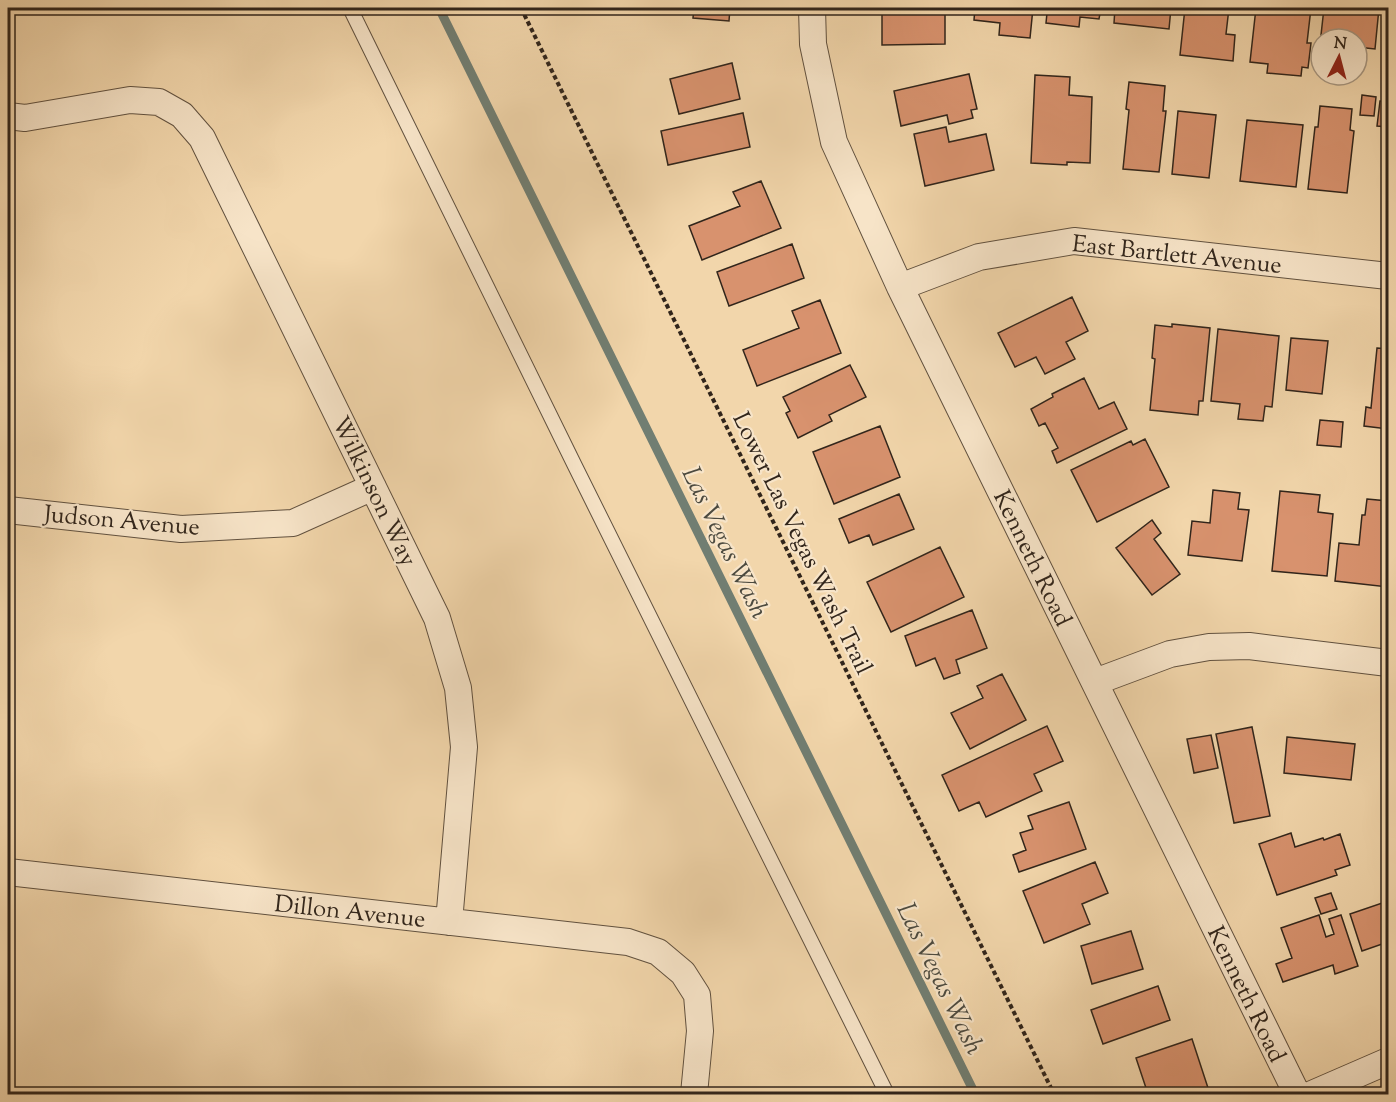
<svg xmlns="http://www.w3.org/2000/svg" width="1396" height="1102" font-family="'Sorts Mill Goudy',serif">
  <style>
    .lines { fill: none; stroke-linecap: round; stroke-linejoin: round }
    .stream { stroke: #717e72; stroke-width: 9 }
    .building { fill: #d8926e; stroke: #31251b; stroke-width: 1.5 }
    .lane-casing { stroke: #61513f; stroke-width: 16 }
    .street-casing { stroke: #61513f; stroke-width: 28 }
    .path { stroke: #31251b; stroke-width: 4; stroke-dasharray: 4.5 3; stroke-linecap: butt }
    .lane { stroke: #f7e4c8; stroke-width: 14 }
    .street { stroke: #f7e4c8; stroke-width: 26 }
    .labels { text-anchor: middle; stroke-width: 4.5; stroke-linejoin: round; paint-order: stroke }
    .street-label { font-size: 24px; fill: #31251b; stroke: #f7e4c8 }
    .water-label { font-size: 26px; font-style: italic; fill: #4c4a3f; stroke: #f7e4c8 }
  </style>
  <rect width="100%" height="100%" fill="#f2d6ab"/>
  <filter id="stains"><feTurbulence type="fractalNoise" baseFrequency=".00333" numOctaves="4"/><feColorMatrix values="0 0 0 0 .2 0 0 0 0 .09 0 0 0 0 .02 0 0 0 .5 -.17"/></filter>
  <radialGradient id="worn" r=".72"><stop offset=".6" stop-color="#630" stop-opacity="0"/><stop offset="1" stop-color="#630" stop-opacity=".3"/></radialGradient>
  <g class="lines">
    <path class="stream" d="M439 8 975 1094"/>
  </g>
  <path class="building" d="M618 8H634L632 13Z
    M694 8H730L729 21 693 18Z
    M882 8H945V44L882 45Z
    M975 8H1033L1030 38 999 35 1000 23 974 20Z
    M1045 8H1101L1099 19 1080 17 1079 27 1046 23 1047 13H1045Z
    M1115 8H1171L1169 29 1114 23Z
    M1185 8H1229L1226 34 1235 35 1233 61 1180 55Z
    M1256 8H1311L1307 43H1311L1308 68 1302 67 1301 76 1267 73 1268 64 1250 62Z
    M1324 8H1379L1375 49 1357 47V39H1321V63L1318 62Z
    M732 63 740 99 679 114 670 79Z
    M969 74 977 109 971 110 973 118 949 124 947 115 901 126 894 91Z
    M1035 75 1070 77 1069 95 1092 97 1090 163 1067 162V165L1031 163Z
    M1129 82 1165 86 1163 111H1166L1159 172 1123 169 1129 110 1126 109Z
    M1362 95 1376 97 1374 116 1360 115Z
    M1380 101 1388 102V127L1377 126Z
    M1320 106 1352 109 1350 130 1354 131 1347 193 1308 189 1315 127H1318Z
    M1178 111 1216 115 1209 178 1172 174Z
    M743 113 750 147 668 165 661 131Z
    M1247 120 1303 125 1296 187 1240 181Z
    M946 127 949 142 986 134 994 170 925 186 914 134Z
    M1388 150V197L1384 196Z
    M761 181 781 228 702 260 689 226 740 206 733 192Z
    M792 244 804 278 729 306 717 272Z
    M1072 297 1088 331 1066 342 1075 359 1045 374 1036 357 1015 367 998 333Z
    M820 300 841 353 757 386 743 350 799 328 792 311Z
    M1172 324 1210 328 1203 401H1199L1198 415 1150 410 1155 359 1152 358 1155 325 1172 327Z
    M1218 329 1279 336 1272 407 1265 406 1263 421 1238 419 1240 404 1211 401Z
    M1291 338 1328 341 1322 394 1286 390Z
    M1377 348 1388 349V429L1364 426 1366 407 1371 408Z
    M850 365 866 397 829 415 832 421 798 438 786 413 790 411 783 397Z
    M1084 378 1099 409 1114 402 1127 429 1057 463 1052 451 1058 448 1045 423 1039 426 1031 409 1053 397 1052 394Z
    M1320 420 1343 422 1341 447 1317 445Z
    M880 426 900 477 834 504 813 452Z
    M1145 439 1169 487 1097 522 1071 470 1131 441 1133 445Z
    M1213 490 1240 493 1238 509 1249 510 1242 561 1188 555 1192 521 1210 523Z
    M1280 491 1320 495 1318 512 1333 514 1327 576 1272 571Z
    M899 494 914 529 873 545 869 535 849 543 839 519Z
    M1367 499 1388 501V587L1335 581 1339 543 1359 545 1362 515H1365Z
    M1152 520 1161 533 1154 539 1180 574 1152 595 1116 548Z
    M940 547 964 597 891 632 867 582Z
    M972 610 987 648 956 660 960 673 944 679 935 658 916 666 905 636Z
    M1002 674 1026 720 970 749 951 713 983 698 977 686Z
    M1047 726 1063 761 1034 774 1042 791 986 817 979 802 959 811 942 775Z
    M1252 727 1270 816 1234 823 1216 734Z
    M1211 735 1218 768 1194 773 1187 739Z
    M1388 735V769L1383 768Z
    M1287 737 1355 744 1351 780 1284 773Z
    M1069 802 1086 849 1019 872 1013 855 1026 850 1020 833 1033 829 1028 816Z
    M1291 833 1295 847 1323 838 1324 840 1340 834 1350 865 1335 870 1337 875 1277 895 1259 844Z
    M1095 862 1108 893 1082 904 1090 924 1044 943 1023 891Z
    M1331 893 1337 909 1321 914 1315 898Z
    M1388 901V942L1362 951 1350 914Z
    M1319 915 1326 937 1334 934 1329 919 1341 915 1358 966 1335 974 1333 965 1283 982 1276 964 1292 958 1281 928Z
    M1131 931 1143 969 1092 984 1081 946Z
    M1158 986 1170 1020 1103 1044 1091 1010Z
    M1192 1039 1210 1094H1148L1136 1058Z"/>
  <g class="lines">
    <defs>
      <path id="lane" d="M350 8 575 466 887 1094"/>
      <path id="street" d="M812 8 813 44 834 142 900 287 1297 1094
        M8 116 25 118 130 100 159 102 182 115 202 138 437 618 458 688 464 747 449 922
        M900 287 979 257 1074 241 1388 276
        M8 510 181 529 293 523 373 487
        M1095 682 1170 654 1209 647 1249 646 1388 663
        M8 872 628 942 658 952 683 973 697 995 700 1031 694 1094
        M1312 1094 1388 1061"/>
    </defs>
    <use href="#lane" class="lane-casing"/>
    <use href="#street" class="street-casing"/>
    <path class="path" d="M521 8 1054 1094"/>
    <use href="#lane" class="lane"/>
    <use href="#street" class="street"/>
  </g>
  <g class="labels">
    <g class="street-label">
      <text transform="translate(1177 254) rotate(6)" y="8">East Bartlett Avenue</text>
      <text transform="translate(375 491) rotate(64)" y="8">Wilkinson Way</text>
      <text transform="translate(122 520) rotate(5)" y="8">Judson Avenue</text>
      <text transform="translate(803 543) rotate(64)" y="8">Lower Las Vegas Wash Trail</text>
      <text transform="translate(1033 558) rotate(64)" y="8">Kenneth Road</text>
      <text transform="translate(350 911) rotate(6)" y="8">Dillon Avenue</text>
      <text transform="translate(1247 994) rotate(64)" y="8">Kenneth Road</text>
    </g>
    <g class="water-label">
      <text transform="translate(726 542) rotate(64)" y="9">Las Vegas Wash</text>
      <text transform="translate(941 978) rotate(64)" y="9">Las Vegas Wash</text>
    </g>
  </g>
  <rect width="1396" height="1102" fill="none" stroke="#f2d6ab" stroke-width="30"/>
  <rect x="9" y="9" width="1378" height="1084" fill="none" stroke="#31251b" stroke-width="3"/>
  <rect x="15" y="15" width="1366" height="1072" fill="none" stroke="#31251b" stroke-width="1.5"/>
  <g transform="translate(1339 57) rotate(6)"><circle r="28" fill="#f7e4c8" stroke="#a89883" stroke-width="1.5"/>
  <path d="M0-4.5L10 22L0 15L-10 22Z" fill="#8f2418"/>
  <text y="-9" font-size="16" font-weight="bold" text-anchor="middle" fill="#31251b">N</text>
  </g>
  <rect width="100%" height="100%" filter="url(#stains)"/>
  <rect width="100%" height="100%" fill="url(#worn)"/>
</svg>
